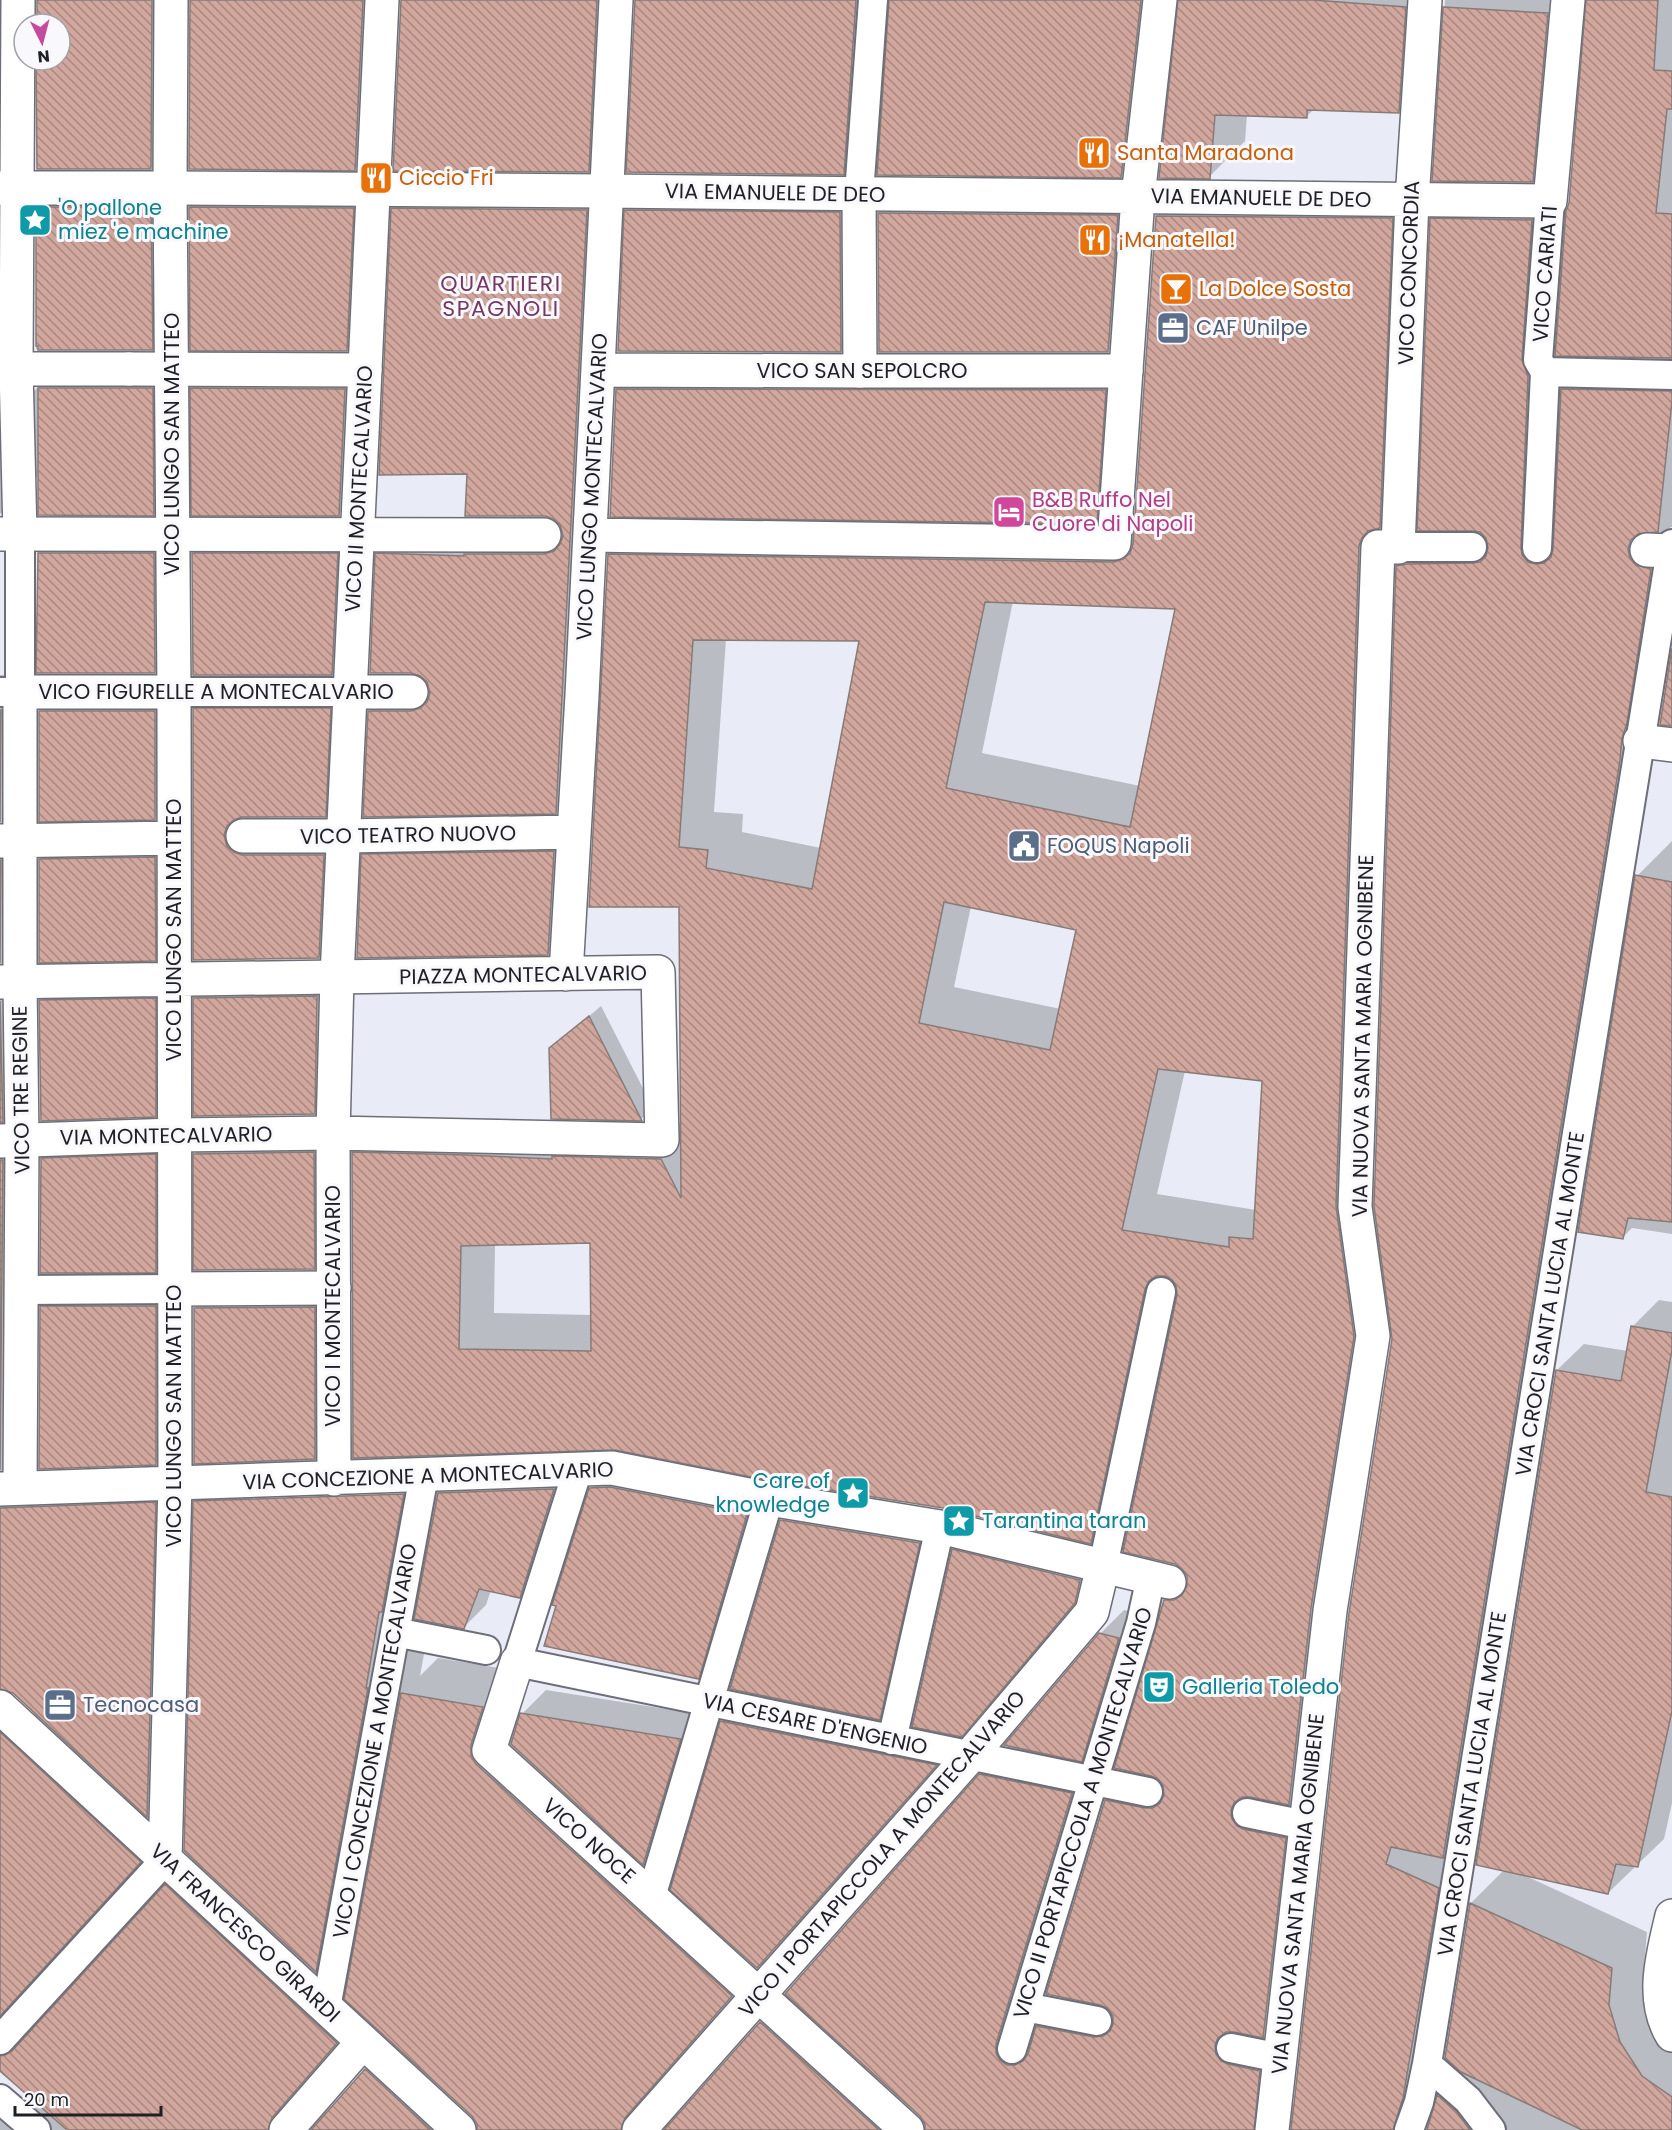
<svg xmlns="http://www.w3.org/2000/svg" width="1672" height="2130" font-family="Poppins,sans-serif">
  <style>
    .shadow { fill: #0003; fill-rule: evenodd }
    .building { fill: url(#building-back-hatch); stroke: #877b78; stroke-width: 1.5; fill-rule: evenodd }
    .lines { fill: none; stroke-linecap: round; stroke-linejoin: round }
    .service-casing { stroke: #6d6e79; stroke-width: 32 }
    .pedestrian-casing { stroke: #6d6e79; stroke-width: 36 }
    .minor-casing { stroke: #6d6e79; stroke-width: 36 }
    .primary-casing { stroke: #6d6e79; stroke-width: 36 }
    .service { stroke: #fff; stroke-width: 28 }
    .pedestrian { stroke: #fff; stroke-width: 33 }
    .minor { stroke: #fff; stroke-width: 33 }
    .primary { stroke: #fff; stroke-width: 33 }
    .labels { text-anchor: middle; stroke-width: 6; stroke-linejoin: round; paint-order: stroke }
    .food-label { font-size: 21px; fill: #c56008; stroke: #f8f8fd; text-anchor: start }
    .street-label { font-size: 21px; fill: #1f2024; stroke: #f8f8fd }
    .culture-label { font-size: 21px; fill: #0d838f; stroke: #f8f8fd; text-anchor: start }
    .service-label { font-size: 21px; fill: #4e5e75; stroke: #f8f8fd; text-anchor: start }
    .hotel-label { font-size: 21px; fill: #b23c85; stroke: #f8f8fd; text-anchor: start }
    .neighbourhood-label { font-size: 22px; letter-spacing: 1.5px; fill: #743861; stroke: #f8f8fd }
  </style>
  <defs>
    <pattern id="building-back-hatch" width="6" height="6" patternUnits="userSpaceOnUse" patternTransform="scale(1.5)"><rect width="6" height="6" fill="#d1a69d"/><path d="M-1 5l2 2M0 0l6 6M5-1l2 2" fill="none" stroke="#a98780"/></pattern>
  </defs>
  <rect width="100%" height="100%" fill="#e9ebf6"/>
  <path class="shadow" d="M0 0H34L26 349 33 351 34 391 72 353H188L189 478 153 514 39 475 0 514Z
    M38 0H188L187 132 151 168 38 60H60V24H38Z
    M191 0H397L391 133 355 169Z
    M402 0H631L624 135 588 171Z
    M636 0H1172L1157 140 1121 176 881 135 843 173Z
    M1180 0H1439L1434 75 1398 111 1314 109 1306 117 1247 115 1245 141 1209 177Z
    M1445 0H1581L1568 144 1532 181 1434 180Z
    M1588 0H1672V527H1670L1672 529V623L1433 2105 1435 2107 1439 2096 1463 2072 1446 2057 1471 1903 1504 1870 1557 1370 1584 1344 1628 1351 1632 1327 1659 1300 1672 1302V1803L1664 1839 1608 1893 1526 1876 1647 1932 1644 1969 1656 2006 1672 2031V2130H0V2104L38 2103 0 2069V1714L53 1713 0 1664V675H37V785L17 804 27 821 37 824V926L17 945 27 962 37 965 38 1085 17 1106V1453L37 1472 191 1467 176 1825 24 1991 19 2000 34 2021 43 2020 194 1858 195 1502 236 1461 195 1308 219 1284 338 1283 336 1437 354 1436 353 1153 389 1117 503 1119 587 1124 592 1118 551 1049 601 1006 653 1108 638 1122 682 1123 680 906 609 555 648 516 617 389 643 364 1131 365 1122 497 1093 525 1135 526 1157 216 1193 180 1428 183 1395 511 1372 1169 1374 1188H1376L1398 566 1435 529 1431 219 1468 183 1567 184 1566 214 1570 203ZM1563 354 1597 355 1561 390ZM1013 601 1177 608 1140 786 982 753ZM726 639 861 640 821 848 742 832 743 814 714 812ZM971 906 1078 929 1061 1009 954 987ZM1185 1071 1264 1079 1256 1210 1157 1194ZM591 1242 592 1315 494 1313 495 1244ZM1174 1280 1178 1286 1179 1296 1188 1578 1165 1601 1136 1771 1106 1801 1067 1997 1038 2026 1035 2024 1032 2017 1142 1614 1124 1610 1100 1634 1010 1745 980 1775 789 1995 761 2023 682 2112 673 2113 656 2088 661 2080 767 1960 765 1958 792 1931 970 1730 967 1729 997 1699 1110 1566 1115 1545 1093 1539 1126 1506ZM1388 1308 1393 1339 1295 2107 1291 2102 1347 1571ZM615 1448 650 1456 622 1457 591 1488 698 1677 729 1646 777 1483 767 1481V1478L943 1507 986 1517 953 1550 915 1718 885 1712 949 1513 811 1491 781 1521 751 1692 722 1722 676 1877 652 1855 704 1715 546 1690 522 1714 516 1732 512 1728 518 1671 438 1658 420 1676 429 1626H427L428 1620 464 1627 486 1605 491 1590 519 1596 541 1574 575 1468 457 1475 461 1453ZM411 1492V1495L253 1501V1498ZM359 1927 349 1985 324 1962ZM364 2015 393 2042 366 2070 328 2112 320 2113 303 2089 307 2080Z
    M222 175 385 177 379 318 346 350 190 207Z
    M426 176 619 177 589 779 556 812 370 711 403 678H425L377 554 410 521H558L468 473 393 209Z
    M58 186H172L173 327 152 349H36L37 207Z
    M650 186 864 189 865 327 841 351 626 211Z
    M902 191 1140 193 1130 328 1108 351 879 213Z
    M212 369H365L359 494 339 514 192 389Z
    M74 518H189L190 636 154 672 38 553Z
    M217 530H361L356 650 332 674H365L361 780 325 816 268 817 279 820H359L354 921 318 957 195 959 194 709 229 674 193 554ZM228 845 241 857 228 849Z
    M76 676H190V783L155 818 40 711Z
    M589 816 583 918 548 953 363 855 398 819Z
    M190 822 191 924 155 959 40 860 76 824Z
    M1672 841V1234L1632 1228 1622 1238 1637 876Z
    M352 961 350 1077 314 1113 195 998 230 963Z
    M179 975V1091L155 1115 40 1001 65 977Z
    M338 1128V1244L314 1268 195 1154 219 1130Z
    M179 1131 180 1247 156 1271H191V1428L156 1463 41 1307 77 1272 42 1159 66 1135Z"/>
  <path class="building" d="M37 0H152L151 169H37L36 60H60V24H37Z
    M190 0H363L355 171 189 169Z
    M401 0H597L589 172 393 171Z
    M635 0H856L844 175 626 172Z
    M889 0H1141L1121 178 877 175Z
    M1178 0H1313L1406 7 1399 113 1307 110V118L1215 115 1210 179 1159 178Z
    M1586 0H1658L1654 70 1672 71V109H1667L1656 213 1672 214V358L1555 356 1566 211 1569 203Z
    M1443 7 1548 13 1533 182 1432 181Z
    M36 207H151L153 350H38V346H36Z
    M189 207 354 208 347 351H190Z
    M391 208 587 210 556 814 363 817 368 711H411L420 708 427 702 430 693 427 682 420 676 411 673H370L375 553 464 556V554H544L554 551 560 544 563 536 560 525 553 519 545 516H465L467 474 379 475Z
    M624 210 840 212 841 352 618 351Z
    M878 213 1118 215 1108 352H879Z
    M1156 216 1393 218 1380 528 1368 531 1362 538 1359 546 1336 1206 1354 1336 1311 1608 1289 1805 1250 1797H1242L1234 1803 1231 1810 1232 1819 1237 1826 1243 1829 1286 1838 1263 2038 1234 2032H1226L1218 2038 1215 2045 1216 2054 1221 2061 1228 2064 1260 2071 1254 2130H925V2124L920 2116 785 1994 979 1774 1072 1793 996 2044V2053L1000 2060 1007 2065H1015L1023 2061 1028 2054 1036 2026 1094 2037 1103 2036 1110 2031 1113 2024V2016L1107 2008 1100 2005 1046 1994 1105 1800 1145 1808H1153L1160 1803 1164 1795 1163 1786 1158 1779 1151 1776 1114 1768 1164 1600H1174L1182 1595 1187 1586V1576L1182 1569 1175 1564 1123 1552 1177 1295 1176 1286 1172 1280 1165 1276H1156L1149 1281 1145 1289 1091 1544 943 1508 772 1481 615 1450 353 1458 352 1152 467 1155 552 1159V1156L661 1159 681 1198 679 907H589L608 554 1114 562 1123 559 1130 553 1133 544ZM985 602 1175 609 1130 827 946 788ZM693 640 859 641 812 889 706 868 708 850 679 847ZM944 902 1076 930 1050 1050 919 1023ZM1158 1069 1262 1081 1253 1239 1229 1237V1247L1122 1230ZM590 1243 591 1351 459 1349 461 1246Z
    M1430 218 1532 220 1522 359 1528 376 1521 547 1522 555 1528 562 1536 564 1544 563 1551 557 1553 549 1561 389 1672 391V401L1658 532 1638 534 1631 540 1628 549 1630 558 1636 565 1651 569 1627 723 1622 738 1620 760 1443 1858 1391 1847 1386 1864 1439 1888 1403 2098 1393 2130H1291L1349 1613 1392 1339 1374 1206 1396 566 1407 564 1473 563 1480 562 1486 556 1488 548 1486 538 1480 532 1473 531H1417Z
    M38 388H153L154 516 38 515Z
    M190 388 345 389 339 516H191Z
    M616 389 1106 390 1097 524 610 517Z
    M38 553H154L155 673H36Z
    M192 553H338L332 675H193Z
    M1672 648V726L1660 725Z
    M193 708H331L326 817H242L234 820 227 826 224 835 227 846 234 852 242 855H324L319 958 193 960Z
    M0 710H1L0 822Z
    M39 711H155V820L39 822Z
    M554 851 548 955 357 958 361 854Z
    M155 857 156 961 39 963V859Z
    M0 860H1L0 963Z
    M1635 875 1672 882V1222L1628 1218 1623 1239 1578 1232Z
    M317 996 315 1114 193 1116V998Z
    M156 998V1117L41 1121 39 1000Z
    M0 1001 3 1122H0Z
    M589 1016 642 1121 551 1119 549 1048Z
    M314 1152 315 1269 193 1270V1154Z
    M156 1154V1273H40L41 1158Z
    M0 1160H3L0 1470Z
    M40 1306H156V1465L39 1469Z
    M315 1307V1459L194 1464V1308Z
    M1631 1326 1672 1333V1350L1646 1492 1672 1497V1711L1638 1867 1616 1864 1608 1894 1476 1865 1556 1370 1621 1381Z
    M610 1487 747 1514 699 1679 544 1646 556 1606 552 1605 589 1488Z
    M554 1489 520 1598 479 1589 464 1629 414 1619 438 1493Z
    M404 1494 382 1612H379L366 1688H368L316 1972 184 1851 193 1501Z
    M156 1502 147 1817 13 1693 0 1689V1508Z
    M780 1520 920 1543 880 1720 730 1689Z
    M952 1549 1080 1580 1075 1603 962 1737 912 1727Z
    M1099 1633 1119 1638 1082 1762 1004 1745Z
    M401 1693 483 1707 471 1745V1755L476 1764 732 1996 625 2118 621 2130H477V2124L472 2116 344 1999Z
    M520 1713 681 1739 643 1865 511 1744Z
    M720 1721 937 1765 757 1968 670 1890Z
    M0 1732 141 1862 0 2016Z
    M165 1884 337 2043 272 2118 268 2130H67L0 2071V2056L5 2055 12 2051Z
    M1470 1903 1612 1968 1609 2005 1620 2042 1642 2076 1672 2097V2130H1582L1461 2072 1445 2058Z
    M760 2022 879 2130H664Z
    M365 2069 431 2130H311Z
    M1437 2095 1456 2111 1470 2130H1427Z"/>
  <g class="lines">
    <defs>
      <path id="service" d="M859 194 873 0
        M1545 372 1672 375
        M1398 547H1472
        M1537 548 1545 372 1538 360 1550 201
        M0 692H20V534
        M174 692H350
        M20 1290 176 1289
        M578 1469 517 1662 1148 1792
        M1103 1566 1161 1292
        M395 1632 486 1650
        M892 1740 940 1527
        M1247 1813 1305 1825
        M651 1897 769 1499
        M1025 2007 1097 2021
        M326 2008 424 1475
        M0 2040 165 1860
        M1231 2048 1280 2058
        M1012 2049 1141 1623 1151 1577
        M1427 2064 1468 2100 1491 2130
        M0 2099 36 2130
        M1409 2130 1419 2102 1427 2064 1672 544"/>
      <path id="pedestrian" d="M170 188 606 191
        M859 194 860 371H1126
        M16 369 20 534
        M129 369 365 370
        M0 534 544 535
        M1647 550 1671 551
        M20 692H174
        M350 692H411
        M1640 741 1672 745
        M243 836H344
        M0 1141 174 1135 333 1133
        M176 1289 334 1288
        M1103 1566 1169 1582
        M286 2130 363 2042"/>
      <path id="minor" d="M0 188H170
        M606 191 1550 201 1568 0
        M0 369H129
        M16 369 18 0
        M599 370 860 371
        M590 535 1114 543 1138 197 1160 0
        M344 836 574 832
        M0 841 174 838
        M566 974 582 695 616 0
        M0 982 658 972 662 1140 333 1133
        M334 1479 333 1133 337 977 382 0
        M20 1488 22 1140 20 982V692
        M0 1489 612 1468 769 1499 940 1527 1103 1566 1092 1612 970 1756 639 2130
        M517 1662 489 1750 907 2130
        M0 1707 459 2130
        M165 1860 175 1484 174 692 170 188 171 0
        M1272 2130 1330 1611 1373 1336 1355 1207 1378 547H1398L1412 200 1425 0"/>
      <path id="primary" d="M1672 1916C1663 1954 1650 1999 1672 2035"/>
    </defs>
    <use href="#service" class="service-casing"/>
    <use href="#pedestrian" class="pedestrian-casing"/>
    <use href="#minor" class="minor-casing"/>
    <use href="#primary" class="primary-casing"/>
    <use href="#service" class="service"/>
    <use href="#pedestrian" class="pedestrian"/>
    <use href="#minor" class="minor"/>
    <use href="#primary" class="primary"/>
  </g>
  <defs>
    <symbol id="restaurant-square" viewBox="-11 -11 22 22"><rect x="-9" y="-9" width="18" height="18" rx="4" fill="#e8710a" stroke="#f8f8fd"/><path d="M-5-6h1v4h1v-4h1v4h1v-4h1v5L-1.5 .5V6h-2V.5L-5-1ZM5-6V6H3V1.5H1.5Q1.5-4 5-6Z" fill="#fff"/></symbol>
    <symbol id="sight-square" viewBox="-11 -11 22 22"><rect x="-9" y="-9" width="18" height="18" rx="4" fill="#0f9aa8" stroke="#f8f8fd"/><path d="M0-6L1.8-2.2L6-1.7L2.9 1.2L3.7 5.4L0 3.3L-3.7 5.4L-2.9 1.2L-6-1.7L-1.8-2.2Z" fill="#fff"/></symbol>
    <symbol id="bar-square" viewBox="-11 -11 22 22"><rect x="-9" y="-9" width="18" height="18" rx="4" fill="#e8710a" stroke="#f8f8fd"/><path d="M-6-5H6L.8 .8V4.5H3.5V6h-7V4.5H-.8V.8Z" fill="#fff"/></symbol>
    <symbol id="office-square" viewBox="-11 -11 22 22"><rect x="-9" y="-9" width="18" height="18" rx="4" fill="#5c6f8a" stroke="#f8f8fd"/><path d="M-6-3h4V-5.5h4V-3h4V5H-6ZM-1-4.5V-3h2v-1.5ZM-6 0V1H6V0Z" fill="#fff"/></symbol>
    <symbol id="hotel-square" viewBox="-11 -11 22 22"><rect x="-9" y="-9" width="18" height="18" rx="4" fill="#d1479c" stroke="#f8f8fd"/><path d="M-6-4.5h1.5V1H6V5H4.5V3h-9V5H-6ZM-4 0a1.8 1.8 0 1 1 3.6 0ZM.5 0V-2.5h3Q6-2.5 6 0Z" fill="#fff"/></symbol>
    <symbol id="civic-square" viewBox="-11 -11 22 22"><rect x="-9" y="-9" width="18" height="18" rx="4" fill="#5c6f8a" stroke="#f8f8fd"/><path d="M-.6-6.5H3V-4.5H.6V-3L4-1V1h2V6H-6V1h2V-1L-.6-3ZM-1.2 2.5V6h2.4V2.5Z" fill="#fff"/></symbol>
    <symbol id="theatre-square" viewBox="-11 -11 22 22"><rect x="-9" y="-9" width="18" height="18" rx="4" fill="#0f9aa8" stroke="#f8f8fd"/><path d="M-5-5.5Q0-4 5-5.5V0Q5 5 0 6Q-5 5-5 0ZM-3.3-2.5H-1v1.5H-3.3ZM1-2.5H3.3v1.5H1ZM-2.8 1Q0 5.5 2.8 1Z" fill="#fff"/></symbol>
  </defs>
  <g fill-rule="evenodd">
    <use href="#restaurant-square" x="1075" y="134" width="38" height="38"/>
    <use href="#restaurant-square" x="357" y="159" width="38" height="38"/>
    <use href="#sight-square" x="16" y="201" width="38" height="38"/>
    <use href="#restaurant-square" x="1076" y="221" width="38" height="38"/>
    <use href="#bar-square" x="1157" y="270" width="38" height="38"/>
    <use href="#office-square" x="1154" y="309" width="38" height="38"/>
    <use href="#hotel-square" x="990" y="493" width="38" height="38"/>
    <use href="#civic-square" x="1005" y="827" width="38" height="38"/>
    <use href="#sight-square" x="834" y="1474" width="38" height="38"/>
    <use href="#sight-square" x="940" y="1502" width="38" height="38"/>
    <use href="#theatre-square" x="1140" y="1668" width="38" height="38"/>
    <use href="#office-square" x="41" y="1686" width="38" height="38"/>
  </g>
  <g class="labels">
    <g class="food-label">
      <text x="1117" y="160">Santa Maradona</text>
      <text x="399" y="185">Ciccio Fri</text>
      <text x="1118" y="247">¡Manatella!</text>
      <text x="1199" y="296">La Dolce Sosta</text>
    </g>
    <g class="street-label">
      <text transform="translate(775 193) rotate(1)" y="7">VIA EMANUELE DE DEO</text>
      <text transform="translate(1261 198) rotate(1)" y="7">VIA EMANUELE DE DEO</text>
      <text transform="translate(1409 273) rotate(-88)" y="7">VICO CONCORDIA</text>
      <text transform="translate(1545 274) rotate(-86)" y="7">VICO CARIATI</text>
      <text x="862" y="378">VICO SAN SEPOLCRO</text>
      <text transform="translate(172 444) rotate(-90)" y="7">VICO LUNGO SAN MATTEO</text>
      <text transform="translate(592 487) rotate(-87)" y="7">VICO LUNGO MONTECALVARIO</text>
      <text transform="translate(359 489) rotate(-87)" y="7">VICO II MONTECALVARIO</text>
      <text x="216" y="699">VICO FIGURELLE A MONTECALVARIO</text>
      <text transform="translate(408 835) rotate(-1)" y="7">VICO TEATRO NUOVO</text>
      <text transform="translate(174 930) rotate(-90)" y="7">VICO LUNGO SAN MATTEO</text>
      <text transform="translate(523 975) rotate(-1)" y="7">PIAZZA MONTECALVARIO</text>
      <text transform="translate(1363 1036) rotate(-89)" y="7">VIA NUOVA SANTA MARIA OGNIBENE</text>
      <text transform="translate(21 1090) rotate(-91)" y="7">VICO TRE REGINE</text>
      <text transform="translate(166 1136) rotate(-1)" y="7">VIA MONTECALVARIO</text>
      <text transform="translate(1550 1304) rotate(-81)" y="7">VIA CROCI SANTA LUCIA AL MONTE</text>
      <text transform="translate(333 1306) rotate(-90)" y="7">VICO I MONTECALVARIO</text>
      <text transform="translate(174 1416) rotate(-90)" y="7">VICO LUNGO SAN MATTEO</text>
      <text transform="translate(428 1476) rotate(-2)" y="7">VIA CONCEZIONE A MONTECALVARIO</text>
      <text transform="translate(815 1724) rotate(12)" y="7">VIA CESARE D'ENGENIO</text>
      <text transform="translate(375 1741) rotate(-80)" y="7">VICO I CONCEZIONE A MONTECALVARIO</text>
      <text transform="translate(1472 1784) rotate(-81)" y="7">VIA CROCI SANTA LUCIA AL MONTE</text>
      <text transform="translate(1083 1813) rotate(-73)" y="7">VICO II PORTAPICCOLA A MONTECALVARIO</text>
      <text transform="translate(589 1841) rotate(42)" y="7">VICO NOCE</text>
      <text transform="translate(882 1854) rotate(-49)" y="7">VICO I PORTAPICCOLA A MONTECALVARIO</text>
      <text transform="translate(1298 1894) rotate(-84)" y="7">VIA NUOVA SANTA MARIA OGNIBENE</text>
      <text transform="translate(245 1933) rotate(43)" y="7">VIA FRANCESCO GIRARDI</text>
    </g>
    <g class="culture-label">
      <text x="58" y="215">'O pallone<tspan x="58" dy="24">miez 'e machine</tspan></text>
      <text x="830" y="1488" text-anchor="end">Care of<tspan x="830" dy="24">knowledge</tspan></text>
      <text x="982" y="1528">Tarantina taran</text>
      <text x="1182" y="1694">Galleria Toledo</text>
    </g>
    <g class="service-label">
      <text x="1196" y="335">CAF Unilpe</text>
      <text x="1047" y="853">FOQUS Napoli</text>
      <text x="83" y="1712">Tecnocasa</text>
    </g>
    <g class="hotel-label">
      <text x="1032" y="507">B&amp;B Ruffo Nel<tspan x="1032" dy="24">Cuore di Napoli</tspan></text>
    </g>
    <g class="neighbourhood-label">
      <text x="501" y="291">QUARTIERI<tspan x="501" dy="25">SPAGNOLI</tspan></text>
    </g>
  </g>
  <g transform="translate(42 42) rotate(174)"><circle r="28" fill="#f8f8fd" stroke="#a1a2a6" stroke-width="1.5"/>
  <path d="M0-4.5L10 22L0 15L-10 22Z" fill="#c34a9f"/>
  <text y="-9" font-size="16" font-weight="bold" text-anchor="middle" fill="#1f2024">N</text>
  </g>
  <path d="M15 2106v9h146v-9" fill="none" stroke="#1f2024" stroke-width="3"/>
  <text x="24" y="2106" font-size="18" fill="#1f2024" stroke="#f8f8fd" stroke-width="4.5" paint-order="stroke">20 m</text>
</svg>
